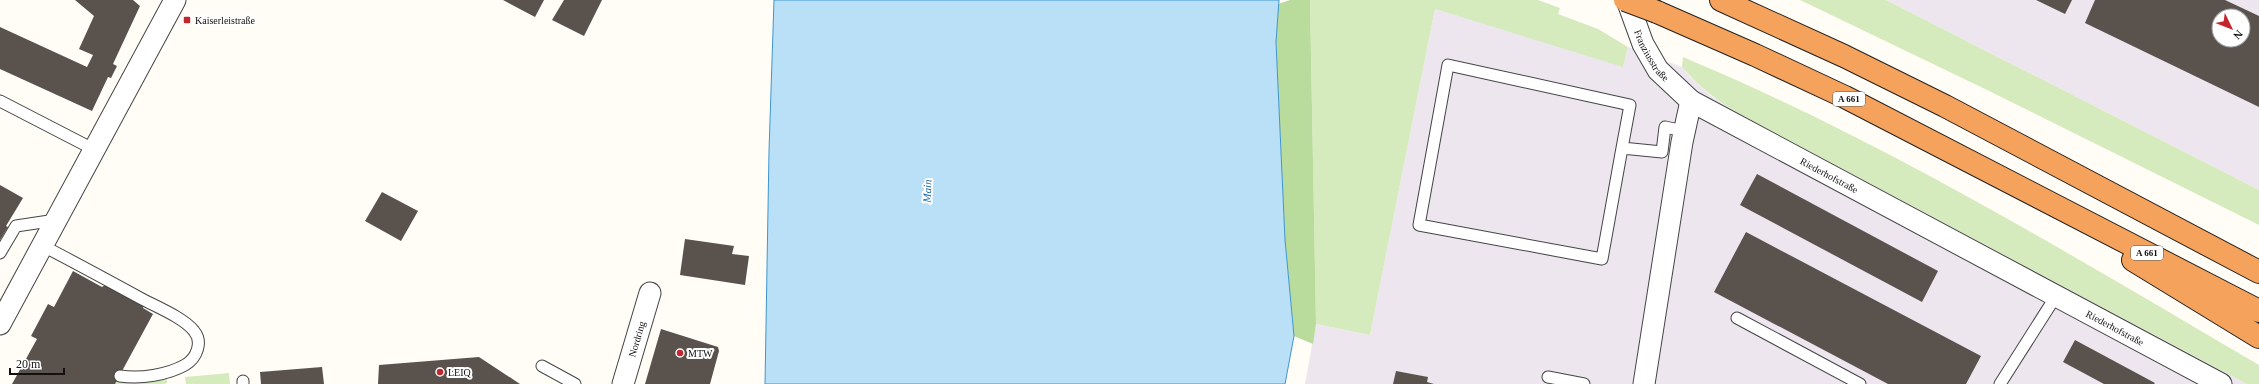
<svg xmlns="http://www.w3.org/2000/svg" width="2259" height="384" font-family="'Times New Roman',serif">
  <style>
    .industrial { fill: #eee6ef; fill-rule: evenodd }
    .green { fill: #d5ebbd }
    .forest { fill: #b9dc9c }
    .water { fill: #b9e0f7; stroke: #3f96cf }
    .building { fill: #5a524d; fill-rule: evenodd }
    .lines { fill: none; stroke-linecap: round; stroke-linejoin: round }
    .service-casing { stroke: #444; stroke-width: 13 }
    .minor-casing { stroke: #444; stroke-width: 23 }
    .motorway-casing { stroke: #222; stroke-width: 24 }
    .service { stroke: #fff; stroke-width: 11 }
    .minor { stroke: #fff; stroke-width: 21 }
    .motorway { stroke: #f5a25d; stroke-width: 22 }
    .motorway-bridge-casing { stroke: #222; stroke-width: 24; stroke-linecap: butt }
    .motorway-bridge { stroke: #f5a25d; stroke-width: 22 }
    .poi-dot { fill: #c4262e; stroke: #fff; stroke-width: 1.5 }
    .labels { text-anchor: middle; stroke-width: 4; stroke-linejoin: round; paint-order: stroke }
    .shield { fill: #fff; stroke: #585858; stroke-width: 1 }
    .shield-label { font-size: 9px; font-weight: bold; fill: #111 }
    .poi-label { font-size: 10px; fill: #111; stroke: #fff; text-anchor: start }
    .street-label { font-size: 10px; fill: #111; stroke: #fff }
    .water-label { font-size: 11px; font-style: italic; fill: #1768a6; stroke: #fff }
  </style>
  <rect width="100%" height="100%" fill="#fffdf5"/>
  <path class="industrial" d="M1886 0H2259V190ZM2219 16H2243V40H2219Z
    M1435 9 1623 66 1628 47 1682 67 1690 77 1710 95 1743 116 2247 384H1305L1316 324 1370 335Z"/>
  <path class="green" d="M1310 0H1538L1560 8 1558 14 1598 29 1628 47 1623 67 1435 9 1370 335 1316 324Z
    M1800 0H1886L2259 190V225L1985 89Z
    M1683 57C1884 141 2071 255 2259 365V384H2247L1743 116C1720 102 1699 88 1682 67Z
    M229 373 230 384H186L185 377Z
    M167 378V383L164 384H115L116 382Z"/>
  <path class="forest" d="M1290 0H1310L1316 324 1313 344 1294 336 1285 240 1276 42 1278 4Z"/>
  <path class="water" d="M774 0H1279L1276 42 1285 240 1294 336 1285 384H765L769 151Z"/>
  <path class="building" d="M75 0H133L140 6 113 64 117 66 111 78 108 77 92 111 0 69V27L87 67 93 55 79 49 94 16Z
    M503 0H544L535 17Z
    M564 0H602L584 36 552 20Z
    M2036 0H2072L2065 14Z
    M2095 0H2225L2259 16V107L2085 23ZM2219 16H2243V40H2219Z
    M1757 174 1938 271 1922 302 1740 205Z
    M0 185 23 198 6 226 8 227 0 240Z
    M382 192 418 211 401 241 365 221Z
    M1746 232 1981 356 1966 384H1888L1714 292Z
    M685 239 734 246 732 254 749 256 745 285 680 275Z
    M73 271 102 287 105 285 144 305 143 308 153 314 115 384H12L37 339 31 336 48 304 54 307Z
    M661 329 718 347 719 351 710 384H645Z
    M2075 340 2155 383 2154 384H2104L2063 362Z
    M479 357 520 384H378L379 365Z
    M322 367 324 384H261L260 372Z
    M1396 371 1428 377 1427 382 1434 384H1393Z"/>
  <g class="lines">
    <defs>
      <path id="service" d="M0 101 95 150
        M1622 148 1630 105 1448 65 1419 225 1602 259 1622 148 1662 152 1665 127 1684 131
        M43 246C76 263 109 281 142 299 157 307 184 318 194 331 203 342 197 358 185 365 167 375 141 379 120 376
        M0 253 16 226 56 220
        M1737 318 1860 384
        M542 366 575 384
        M1548 377 1584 384
        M243 381V384
        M2000 384 2056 296"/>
      <g id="minor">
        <path id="s1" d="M1627 0 1643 44 1658 70 1691 101 2221 384"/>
        <path d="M0 324 175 0"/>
        <path id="s2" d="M623 384 650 293"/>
        <path d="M1644 384 1682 142 1691 101"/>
      </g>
      <path id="motorway" d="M1721 0 1844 56 1945 106 2259 272
        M1657 12 1755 55 1845 97 2259 311
        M2133 260 2259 337"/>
    </defs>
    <use href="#service" class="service-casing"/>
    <use href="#minor" class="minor-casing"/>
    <use href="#motorway" class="motorway-casing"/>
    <use href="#service" class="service"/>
    <use href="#minor" class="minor"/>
    <use href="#motorway" class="motorway"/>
    <defs>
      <path id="motorway-bridge" d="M1625 0 1657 12"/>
    </defs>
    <use href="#motorway-bridge" class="motorway-bridge-casing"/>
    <use href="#motorway-bridge" class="motorway-bridge"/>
  </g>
  <g class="poi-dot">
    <rect x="183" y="16" width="8" height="8" rx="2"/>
    <circle cx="680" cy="353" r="4"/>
    <circle cx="440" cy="372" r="4"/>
  </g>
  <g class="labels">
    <g class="shield">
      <rect x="1833" y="92" width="32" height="14" rx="3"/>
      <rect x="2131" y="246" width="32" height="14" rx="3"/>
    </g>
    <g class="shield-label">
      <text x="1849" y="102">A 661</text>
      <text x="2147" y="256">A 661</text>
    </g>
    <g class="poi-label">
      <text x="195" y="24">Kaiserleistraße</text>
      <text x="688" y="357">MTW</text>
      <text x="448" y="376">LEIQ</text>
    </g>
    <g class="street-label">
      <text dy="4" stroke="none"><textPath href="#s1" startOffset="61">Franziusstraße</textPath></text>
      <text dy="4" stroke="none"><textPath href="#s1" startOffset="279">Riederhofstraße</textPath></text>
      <text dy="4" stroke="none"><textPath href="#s1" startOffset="603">Riederhofstraße</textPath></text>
      <text dy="4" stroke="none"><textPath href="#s2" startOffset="47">Nordring</textPath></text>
    </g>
    <g class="water-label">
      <text transform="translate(927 191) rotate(-88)" y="4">Main</text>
    </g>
  </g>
  <g transform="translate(2231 28) rotate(133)"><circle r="19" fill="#ffffff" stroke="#a0a0a0"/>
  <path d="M0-3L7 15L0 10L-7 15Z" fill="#c4262e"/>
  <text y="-6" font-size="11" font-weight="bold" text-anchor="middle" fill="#111111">N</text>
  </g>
  <path d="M10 368v6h54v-6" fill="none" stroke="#111111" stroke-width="2"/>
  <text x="16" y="368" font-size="12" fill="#111111" stroke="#ffffff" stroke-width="3" paint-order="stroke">20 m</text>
</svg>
